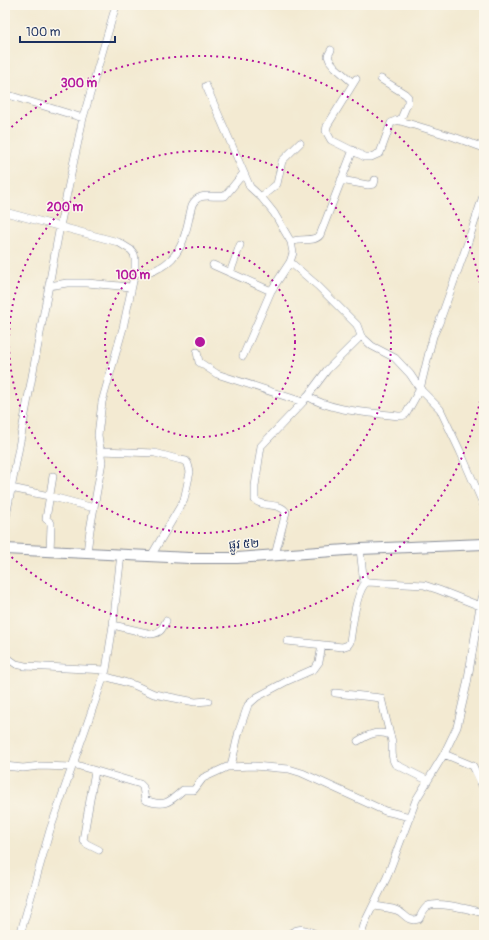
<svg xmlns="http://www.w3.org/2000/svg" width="489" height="940" font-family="Pangolin,'Noto Sans Khmer',sans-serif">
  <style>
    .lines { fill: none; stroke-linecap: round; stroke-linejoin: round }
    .street-casing { stroke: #878c98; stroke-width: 8 }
    .secondary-casing { stroke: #878c98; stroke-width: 12 }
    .street { stroke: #fff; stroke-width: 7 }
    .secondary { stroke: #fff; stroke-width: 10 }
    .ring { fill: none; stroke: #b5179e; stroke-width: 2; stroke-dasharray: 2 4 }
    .labels { text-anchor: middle; stroke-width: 3; stroke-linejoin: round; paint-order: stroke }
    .street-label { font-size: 12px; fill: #1b2f5e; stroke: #fbf7ec }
    .centre { fill: #b5179e; stroke: #fbf7ec; stroke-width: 2 }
    .ring-label { font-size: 12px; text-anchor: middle; font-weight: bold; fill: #b5179e; stroke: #fbf7ec; stroke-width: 3; stroke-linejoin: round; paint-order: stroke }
  </style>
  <rect width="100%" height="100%" fill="#fbf7ec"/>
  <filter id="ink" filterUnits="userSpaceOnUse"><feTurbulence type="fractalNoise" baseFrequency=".025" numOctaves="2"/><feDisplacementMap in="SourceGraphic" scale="8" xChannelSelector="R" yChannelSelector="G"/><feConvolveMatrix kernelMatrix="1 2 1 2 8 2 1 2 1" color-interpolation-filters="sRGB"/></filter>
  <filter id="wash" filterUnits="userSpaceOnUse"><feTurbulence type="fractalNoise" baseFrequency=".012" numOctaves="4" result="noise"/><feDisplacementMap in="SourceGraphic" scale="16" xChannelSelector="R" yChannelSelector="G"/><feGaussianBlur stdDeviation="0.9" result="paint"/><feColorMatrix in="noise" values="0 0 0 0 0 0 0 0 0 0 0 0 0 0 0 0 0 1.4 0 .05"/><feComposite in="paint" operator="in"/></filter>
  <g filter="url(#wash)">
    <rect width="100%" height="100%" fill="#f3ead2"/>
  </g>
  <g filter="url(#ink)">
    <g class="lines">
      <defs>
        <path id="street" d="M331 50 328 56 330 61 335 67 353 83
          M356 79 327 126 326 131 331 140 365 157H371L380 153 391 123 397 120 454 137 484 148
          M381 79 405 94 408 97V102L400 121
          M206 86 250 187 262 198 274 213 291 242
          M5 94 83 118
          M353 150 320 235C314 243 299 237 291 242L293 253 290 262 318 286 357 325 361 336 372 346 395 358 410 374 420 389 440 409 460 451 484 506
          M341 180 368 185 374 184 375 180
          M261 197 277 184 282 161 300 143
          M5 212 118 242 131 250 134 254 135 259V272L123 328 102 402 98 435 102 462 90 530 87 552
          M213 265 271 291
          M135 272C139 272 143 273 147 273 152 272 157 269 161 267 185 253 186 229 192 205 199 191 212 198 225 196L243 174
          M230 273 240 245
          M49 286 67 283H87L131 287
          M197 352 199 362 217 374 303 402
          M243 356 271 291 290 262
          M307 396C334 412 368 412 398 416H402L406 414 420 389 433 336 439 323 468 242 484 193
          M101 451 155 453 181 460 186 461 188 464 190 472 184 500 151 556
          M11 488 49 496 94 508
          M5 522 60 226 83 118 116 5
          M360 549 364 584
          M50 551 51 526V523L46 519 53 476
          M275 555 286 512C280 502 263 508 255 500V486L261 446 303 402 327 370 361 336
          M113 625 151 634C161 633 162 629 166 621
          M287 641 342 647 348 645 350 642C352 628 356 589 367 582L424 585 439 590 480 606
          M5 656 16 664 25 666 106 670
          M104 676 134 685 154 694 195 702 208 701
          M335 693 381 698 390 735
          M358 741C368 734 378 730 390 735 395 745 389 755 395 764L427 780
          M444 754 473 766 484 789
          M73 764 140 784 143 787 145 800C164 807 169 803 183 790H194L203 778 227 767 254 766 289 769 302 773 385 811 410 817
          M5 766 23 768 40 766 71 767
          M231 766 239 731 248 705 257 697 289 680 314 669 319 662 322 645
          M95 771 83 840 87 844 99 850
          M374 906C381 907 389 908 396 910 406 913 406 923 419 919 421 915 424 908 428 906 439 901 471 910 484 913
          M20 935 50 830 106 670 113 625 121 554
          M288 935C299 927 305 928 317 935
          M361 935 365 922 387 877 416 800 444 754 457 727 467 684 480 606 484 591"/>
        <path id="secondary" d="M5 549 189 558H237L360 549 484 544"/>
      </defs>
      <use href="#street" class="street-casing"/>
      <use href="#secondary" class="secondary-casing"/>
      <use href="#street" class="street"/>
      <use href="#secondary" class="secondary"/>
    </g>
  </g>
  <g class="ring">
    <circle cx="200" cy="342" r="95"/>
    <circle cx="200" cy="342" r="191"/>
    <path d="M484 377A286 286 0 0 1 7 553M7 131A286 286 0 0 1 484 307"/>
  </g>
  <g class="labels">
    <g class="street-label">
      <text transform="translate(244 544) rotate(-3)" y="4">ផ្លូវ ៥២</text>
    </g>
  </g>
  <circle cx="200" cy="342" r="6" class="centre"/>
  <g class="ring-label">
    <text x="79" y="87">300 m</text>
    <text x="65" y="211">200 m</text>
    <text x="133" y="279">100 m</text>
  </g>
  <rect width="489" height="940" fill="none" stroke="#fbf7ec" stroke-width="20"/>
  <path d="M20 36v6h95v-6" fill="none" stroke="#1b2f5e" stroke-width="2"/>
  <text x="26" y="36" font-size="12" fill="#1b2f5e" stroke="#fbf7ec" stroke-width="3" paint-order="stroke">100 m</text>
</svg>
